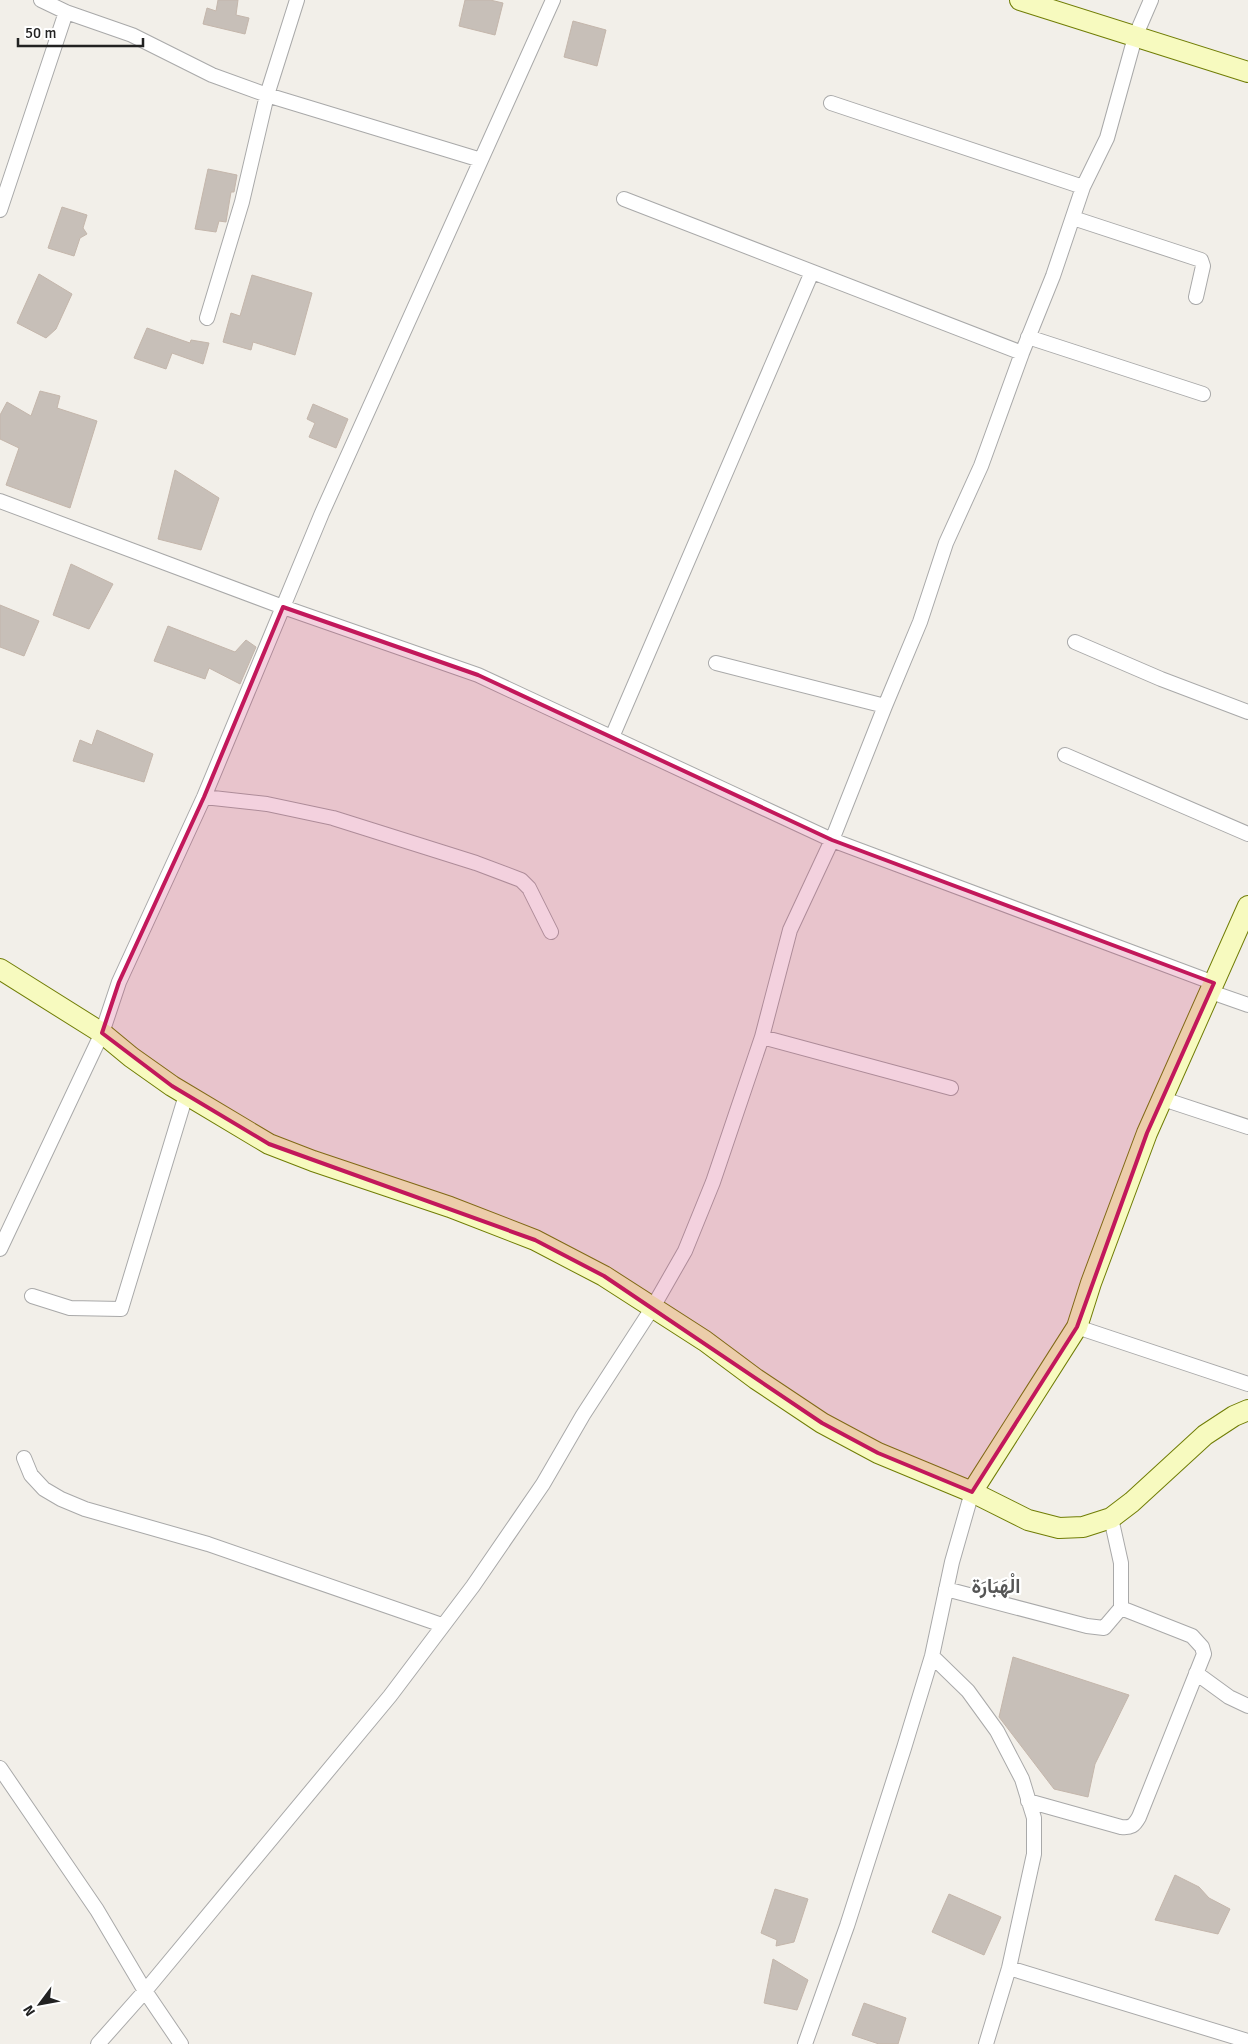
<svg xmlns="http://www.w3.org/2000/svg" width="1248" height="2044" font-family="Signika,Vazirmatn,sans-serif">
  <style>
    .building { fill: #c7bfb8; stroke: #c4b6ab }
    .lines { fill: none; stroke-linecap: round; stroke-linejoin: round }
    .street-casing { stroke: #a9a9a9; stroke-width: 16 }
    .secondary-casing { stroke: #707d05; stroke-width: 22 }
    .street { stroke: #fff; stroke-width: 14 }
    .secondary { stroke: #f7fabf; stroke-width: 20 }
    .marked { fill: #c2185b; fill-opacity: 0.2; stroke: #c2185b; stroke-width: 4; stroke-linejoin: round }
    .labels { text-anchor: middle; stroke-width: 4.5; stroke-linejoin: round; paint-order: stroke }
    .district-label { font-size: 20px; font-weight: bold; fill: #555; stroke: #fff }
  </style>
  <rect width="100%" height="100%" fill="#f2efe9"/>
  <path class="building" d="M218 0H238L236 15 249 18 245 34 203 24 207 8 216 11Z
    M465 0H490L503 3 495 35 459 26Z
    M573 21 606 30 597 66 564 57Z
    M208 169 237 175 234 192H231L226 222 219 221 216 232 195 229Z
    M62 207 87 215 83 228 87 234 80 238 74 256 48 248Z
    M39 274 72 294 56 329 46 338 17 323Z
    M252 275 312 293 295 355 253 342 251 350 223 342 231 313 240 316Z
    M147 328 190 343 191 340 209 343 203 364 172 353 166 369 134 358Z
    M40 391 60 396 57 408 97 421 70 508 6 485 19 448 0 439V415L7 402 31 416Z
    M313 404 348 419 336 448 309 437 315 423 307 419Z
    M175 470 219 498 201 550 158 539Z
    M71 564 113 584 89 629 53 615Z
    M0 605 39 621 24 656 0 647Z
    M168 626 235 652 246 640 256 647 240 684 209 668 205 679 154 661Z
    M97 730 153 754 144 782 73 761 80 740 92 745Z
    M1013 1657 1129 1695 1095 1764 1088 1797 1054 1789 999 1717Z
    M1175 1875 1199 1887 1209 1898 1230 1909 1218 1934 1155 1920Z
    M775 1889 808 1899 794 1942 776 1946 777 1940 761 1933Z
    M949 1894 1001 1917 984 1955 932 1932Z
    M773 1959 808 1980 797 2010 764 2003Z
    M864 2003 906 2018 898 2044H879L852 2035Z"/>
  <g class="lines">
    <defs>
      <path id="street" d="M41 0 66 12 132 35 212 75 267 95 481 160
        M831 103 1083 187
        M624 199 1022 353
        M0 210 66 12
        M1073 218 1201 260 1203 266 1196 297
        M207 318 242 202 267 95 297 0
        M1028 337 1203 394
        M0 501 283 607 478 675 832 840 1214 983
        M1075 642 1161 679 1248 712
        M716 663 885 706
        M612 737 812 272
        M1065 755 1248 834
        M204 797 267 804 333 818 476 863 521 880 529 888 551 932
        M1211 992 1248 1005
        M762 1037 951 1088
        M1163 1099 1248 1127
        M0 1249 102 1033 119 982 204 797 322 513 553 0
        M32 1296 70 1308 121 1309 186 1095
        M1077 1327 1248 1384
        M24 1458 31 1475 44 1489 61 1499 85 1509 208 1544 442 1625
        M946 1589 1087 1626 1104 1628 1121 1608
        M932 1656 968 1691 997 1731 1022 1779 1034 1818V1854L1009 1968 986 2044
        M1196 1673 1229 1697 1248 1706
        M0 1768 97 1910 145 1991 181 2044
        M1028 1801 1121 1827C1131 1828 1134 1826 1139 1817L1204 1654 1202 1647 1192 1636 1121 1608V1563L1111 1518
        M1009 1968 1248 2041
        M98 2044 145 1991 390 1696 473 1586 543 1484 583 1415 653 1307 685 1251 713 1182 762 1037 790 930 832 840 885 706 920 622 946 543 981 466 1022 353 1053 276 1083 187 1107 138 1135 37 1151 0
        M805 2044 847 1926 904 1748 932 1656 952 1562 972 1492"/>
      <path id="secondary" d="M1020 0 1248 72
        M0 969 102 1033 131 1057 172 1086 269 1144 313 1161 450 1207 535 1240 604 1276 705 1341 756 1379 822 1423 878 1453 972 1492 1028 1520 1059 1528 1083 1527 1111 1518 1132 1502 1205 1435 1234 1416 1248 1410
        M972 1492 1077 1327 1091 1283 1147 1133 1248 906"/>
    </defs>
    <use href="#street" class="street-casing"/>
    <use href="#secondary" class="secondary-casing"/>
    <use href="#street" class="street"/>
    <use href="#secondary" class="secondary"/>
  </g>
  <path class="marked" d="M283 607 478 675 832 840 1214 983 1147 1133 1077 1327 972 1492 878 1453 822 1423 604 1276 535 1240 269 1144 172 1086 102 1033 119 982 204 797Z"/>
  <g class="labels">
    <g class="district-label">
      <text x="996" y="1593">الْهَبَارَة</text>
    </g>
  </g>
  <g transform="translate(40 2004) rotate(238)" stroke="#ffffff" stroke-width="4" paint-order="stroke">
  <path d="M0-4L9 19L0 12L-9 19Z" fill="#222222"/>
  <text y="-8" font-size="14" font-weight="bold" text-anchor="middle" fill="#222222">N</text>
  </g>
  <path d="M18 38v8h125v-8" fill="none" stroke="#222222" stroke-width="2.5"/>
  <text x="25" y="38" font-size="15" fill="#222222" stroke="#ffffff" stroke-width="4" paint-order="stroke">50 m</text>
</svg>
